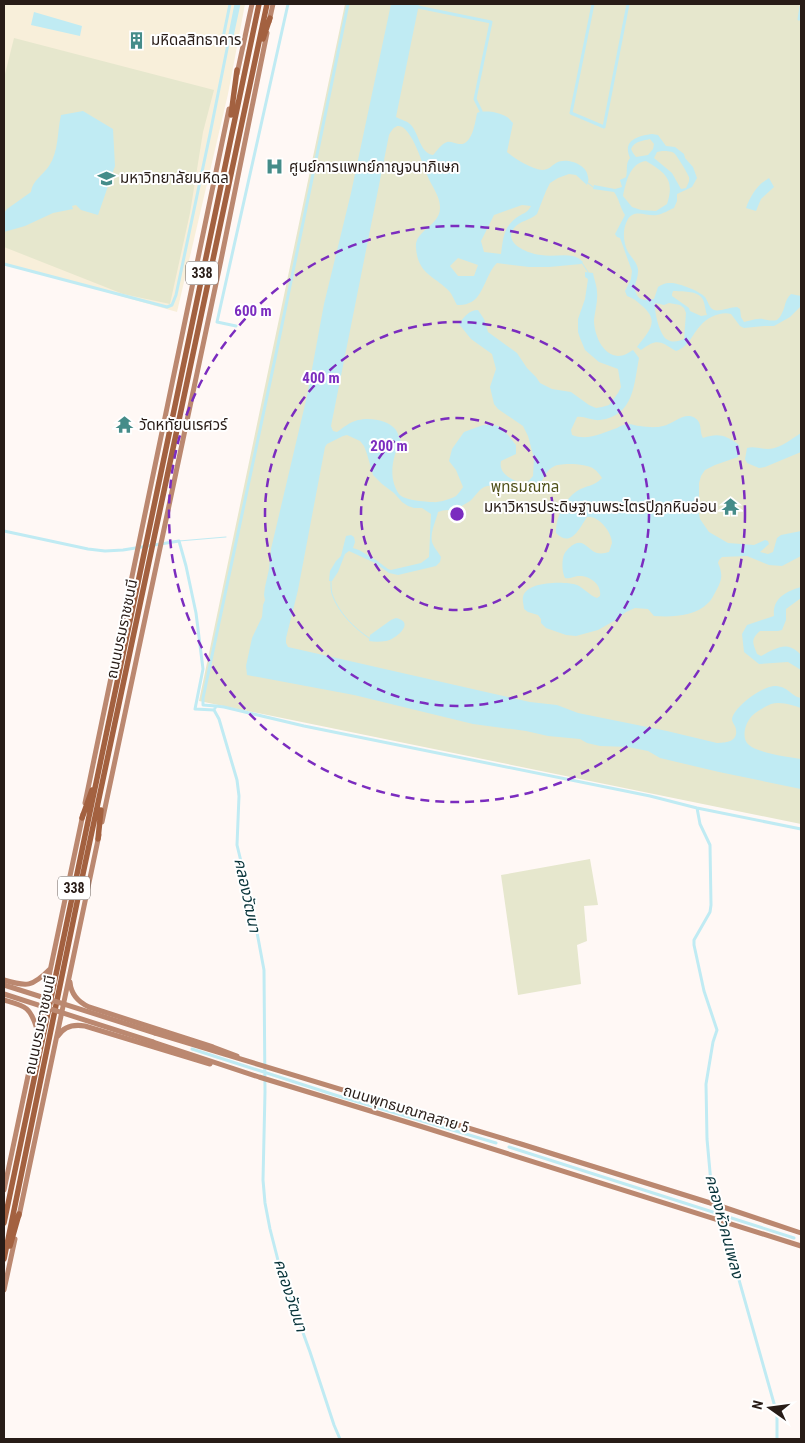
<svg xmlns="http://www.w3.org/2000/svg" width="805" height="1443" font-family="'Roboto Condensed','Noto Sans Thai',sans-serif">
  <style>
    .education { fill: #f8efda }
    .green { fill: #e6e7cd }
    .water { fill: #c0ebf3; fill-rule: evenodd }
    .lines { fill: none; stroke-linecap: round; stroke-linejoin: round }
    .stream { stroke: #c0ebf3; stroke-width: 1 }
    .canal { stroke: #c0ebf3; stroke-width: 3 }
    .secondary { stroke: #bb8870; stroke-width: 5 }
    .trunk { stroke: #a36140; stroke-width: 5.5 }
    .secondary-bridge { stroke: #bb8870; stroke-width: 5 }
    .ring { fill: none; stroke: #7b2cbf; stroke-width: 2.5; stroke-dasharray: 9 6 }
    .labels { text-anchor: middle; stroke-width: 4; stroke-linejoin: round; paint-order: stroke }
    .shield { fill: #fff; stroke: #68605d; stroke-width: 1 }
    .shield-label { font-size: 14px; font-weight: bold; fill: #281c17 }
    .poi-label { font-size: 15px; fill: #281c17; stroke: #fff; text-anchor: start }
    .park-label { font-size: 15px; fill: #50511a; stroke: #fff }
    .street-label { font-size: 15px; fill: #281c17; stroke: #fff }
    .water-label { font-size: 16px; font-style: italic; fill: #09343a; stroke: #fff }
    .centre { fill: #7b2cbf; stroke: #fff; stroke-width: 2.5 }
    .ring-label { font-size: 15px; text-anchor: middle; font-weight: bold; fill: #7b2cbf; stroke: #fff; stroke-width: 4; stroke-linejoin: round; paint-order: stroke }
  </style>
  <rect width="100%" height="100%" fill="#fff8f5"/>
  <path class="education" d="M4 4H245L228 94 177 312 4 263Z"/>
  <path class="green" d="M345 4H801V824L199 701Z
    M14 38 214 90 203 132 190 213 170 304 123 294 4 247V78Z
    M590 859 598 905 584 906 587 941 577 945 581 984 518 995 501 875Z"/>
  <path class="water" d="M391 4H419L396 117C401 120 408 121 411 125 419 134 420 153 433 155 437 151 441 144 447 142 451 141 455 144 459 144 472 146 475 123 477 113 484 110 499 112 507 117 509 118 511 121 513 123L507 152C515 159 531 169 542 170 549 170 551 166 556 163 566 157 587 164 588 177 589 180 588 182 587 185L576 175 569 174 558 178 550 183 546 191 537 214C531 220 519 221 514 228 502 244 530 254 541 255 552 257 563 254 573 256 577 257 580 259 583 262L581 264 549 267H529L497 263C486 273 483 299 469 303 465 305 461 305 457 305 454 300 452 293 447 289 432 275 418 273 416 248 414 230 441 226 440 207 440 196 431 185 427 175 423 166 405 103 389 135L331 426 333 431 337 432C344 427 350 422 358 420 370 417 389 420 396 430 398 433 399 438 401 441 392 456 388 479 399 494 403 500 425 502 433 502 437 503 452 499 456 496 458 494 461 490 463 487L456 470 449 461 452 449 464 432 483 425H491L498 426 508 435 516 445V454L501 461C498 475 514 481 526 484L533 476 534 458 528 436 523 426 498 409 494 404 490 387 496 369 492 354 471 339 459 324C464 317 469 310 478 310L484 319 488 332 517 353 527 368 536 377 540 383 552 389 571 392 589 405 596 408 602 407 609 405 618 393 621 387 618 369 599 362 585 350 580 338 578 332V319L585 299 588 279 585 277V272L593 273C594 279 597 286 597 292 598 301 595 311 594 320 594 334 602 355 618 356 624 356 628 353 633 350L639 358C634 384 634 416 600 420 592 421 585 416 577 417L571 430 572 435C588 441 602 433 617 428 620 426 625 424 628 424 632 424 636 426 640 426 647 427 656 428 663 426 673 424 685 411 695 418 703 423 699 432 703 438 718 433 726 435 739 445L740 450 738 457 715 465 705 470 701 476 699 483V497L697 505 700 519 709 532 728 543 754 545 765 540 768 541 769 544 760 552 768 554 773 552 777 538 781 535 801 531V556L782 566 769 565 747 556 722 557 719 560 718 563C723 574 722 580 717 589 714 594 712 600 708 603 695 617 671 617 654 616L648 609 635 608 626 612 614 621 598 630 576 636 566 635 546 628 541 623V619L538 615 528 612 524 609C524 606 522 600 523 597 526 581 565 581 577 585 584 588 589 595 597 598L600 596C602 584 589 575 578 576 572 577 570 579 565 578 562 572 562 564 563 558 564 553 566 551 569 548 583 535 587 550 597 553 602 554 605 553 609 552 610 549 611 546 612 543 612 532 598 515 587 517 579 529 571 548 556 533 555 518 565 499 577 491 587 485 593 487 602 478 600 475 597 471 594 469 587 464 561 462 553 467 543 472 543 486 533 489 517 494 503 483 487 486 479 488 476 496 470 501 467 503 463 505 460 507 453 511 445 509 438 512 436 521 430 532 432 542 433 546 438 552 441 557L440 562 436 566 398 575 389 573 375 563 349 551 345 554 338 572 332 581H329L330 571 336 561 341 556 346 536 351 535 354 537 355 542 353 548 359 550 376 560 388 569 391 570 421 563 429 557 431 514 422 508H414L408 506 402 502 394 493 382 484 373 475 367 454 364 446 360 441 347 435 343 436 327 444 325 447 298 590 286 638V643L288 647 530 702 557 705 578 713 667 731 717 743C725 743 738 742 736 730 736 726 732 723 732 719 734 707 761 687 774 686 789 686 790 696 801 698V708C793 705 780 701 771 704 766 706 758 711 754 714 746 720 740 738 749 745 758 753 789 757 801 759V789L719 772 660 758 648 751 628 747 600 746 587 743 580 739 548 736 526 731 473 724 354 695 247 675 246 666 252 638 262 617 263 605 265 600 264 595 265 587 269 569 271 549 307 396 324 304 351 193ZM522 205 531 206C527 214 522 213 516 218 503 228 503 240 501 254L484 252 481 241 494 215ZM458 258 478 265 474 276H458L450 266Z
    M34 12 82 26 80 36 31 25Z
    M83 111 113 129 115 166 98 215 81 210 76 205 72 206 73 209 53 213 25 226 4 232V213L7 209 31 192C32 181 43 175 49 166 59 151 57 132 61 115Z
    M652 134 658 135 666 146 675 147 684 154 685 158 693 167 697 178 692 187 677 194V201L674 208C669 210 663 214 657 215 647 217 635 208 628 219 622 229 623 242 628 252 632 258 639 265 638 272 638 280 632 286 637 295 640 301 647 300 654 299L658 287C661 285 665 283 669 283 677 282 700 291 705 297 708 301 709 308 714 310 719 312 731 307 737 307L740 309 741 317 744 322C749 321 754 319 758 319 764 318 770 322 777 320 779 318 781 316 782 313 786 306 784 301 791 294L801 296V306L790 317 774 326H764L744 328 740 326 731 314C722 311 707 317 701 325 692 334 689 347 676 351 660 341 657 338 641 350L637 347C649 331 661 321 641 305 637 301 633 298 627 296L625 291 631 279 632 271 620 238 617 237 615 234 625 215C620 208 619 198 614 192L593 189 594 185 615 189 622 187 620 180 626 177C628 170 625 164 630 158 622 140 638 136 652 134ZM650 139 654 144 653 149 648 155 636 157 633 153 631 149C635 141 642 141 650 139ZM662 151C665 151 671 151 674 153 676 154 688 174 689 177 690 181 688 184 686 188L681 189 672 173 654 158 657 152ZM646 161C666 173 675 180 667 204L656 211 641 210 632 207 623 196C626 182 630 163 646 161ZM673 291C682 292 696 290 702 298 705 302 705 310 707 315L701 316 690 311 689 308 672 296V294ZM655 303 664 305 669 303 680 305 684 308 686 313 684 339C679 341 673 343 668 340 660 337 654 312 655 303Z
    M769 178 774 187 761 199 756 211 746 208C751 195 757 185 769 178Z
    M801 433V452L765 467 759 468 747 463 745 459 747 448C754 446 760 449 768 449 780 449 791 439 801 433Z
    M801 587V598L786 609V620L782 630 778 631H760C750 640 753 643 757 654L761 656C777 648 787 640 801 655V670L788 662 759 664 744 652 742 634 747 625 774 616C772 598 787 591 801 587Z
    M396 618C416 622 396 639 386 641 380 642 374 642 369 641L370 635 391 620Z"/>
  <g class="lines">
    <path class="stream" d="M588 183 593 187
      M582 263 588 272
      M179 541 226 537
      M331 581C331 585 331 590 332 594 338 612 354 628 369 638"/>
    <path class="canal" d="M230 4 223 38 231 41 239 4
      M593 4 571 113 604 127 628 4
      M418 7 491 22 475 99 481 111
      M799 19 801 7
      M4 264 167 307 172 305 176 295 210 134 236 4
      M236 326 217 322 288 4
      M4 531 88 549 105 551 123 550 179 541 186 566 196 613 203 669 195 709 214 710 219 719 237 780 239 796 237 845 253 911 264 970 265 1092 263 1180 265 1203 270 1229 281 1272 310 1352 334 1425 340 1439
      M216 706 203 705V698L276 354 348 4
      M215 708 216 706 224 707 304 726 650 796 697 808 801 829
      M697 808 700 824 710 845 711 905 710 912 694 940V945L704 991 717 1030 713 1042 706 1084 707 1139 712 1194 728 1241 777 1414V1439
      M192 1049 335 1095 496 1143
      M509 1147 794 1238"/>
    <path class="secondary" d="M269 22 273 4
      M237 74 252 4
      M85 803 229 109
      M102 822 221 260 267 33
      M4 980C27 987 32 987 50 969
      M70 982C71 994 78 1002 89 1007L213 1047 237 1056
      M4 1000C25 1006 30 1006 37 1029
      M155 1033 521 1144 720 1206 801 1233
      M58 1036C64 1026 73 1024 85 1026L210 1064
      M153 1042 259 1077 423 1127 801 1246
      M4 1190 83 814
      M19 1216 99 835
      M4 1290 15 1239"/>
    <path class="trunk" d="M263 39 270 18
      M231 115 237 70
      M82 818 92 790
      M98 839 101 810
      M4 1223 259 4
      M10 1246 19 1214
      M4 1259 80 888 267 4"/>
    <path class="secondary-bridge" d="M4 985 155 1033
      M4 994 153 1042"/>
  </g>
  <g class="ring">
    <circle cx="457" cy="514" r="96"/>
    <circle cx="457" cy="514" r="192"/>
    <circle cx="457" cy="514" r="288"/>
  </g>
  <defs>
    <symbol id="building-bare" viewBox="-9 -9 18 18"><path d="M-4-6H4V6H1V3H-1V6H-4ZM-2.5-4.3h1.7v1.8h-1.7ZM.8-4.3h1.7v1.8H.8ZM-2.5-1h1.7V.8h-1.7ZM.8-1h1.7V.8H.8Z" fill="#458c89" stroke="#fff" stroke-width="2.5" paint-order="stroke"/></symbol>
    <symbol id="hospital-bare" viewBox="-9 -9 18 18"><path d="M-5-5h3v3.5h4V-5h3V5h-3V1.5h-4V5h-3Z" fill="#458c89" stroke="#fff" stroke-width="2.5" paint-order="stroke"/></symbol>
    <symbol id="university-bare" viewBox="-9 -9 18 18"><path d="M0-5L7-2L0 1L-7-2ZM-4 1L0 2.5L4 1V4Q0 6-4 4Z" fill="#458c89" stroke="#fff" stroke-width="2.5" paint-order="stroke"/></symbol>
    <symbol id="temple-bare" viewBox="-9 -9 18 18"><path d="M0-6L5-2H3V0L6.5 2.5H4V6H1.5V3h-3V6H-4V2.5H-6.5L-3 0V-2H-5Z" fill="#458c89" stroke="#fff" stroke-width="2.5" paint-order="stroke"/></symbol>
  </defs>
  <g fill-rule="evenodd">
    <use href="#building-bare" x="124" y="28" width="25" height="25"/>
    <use href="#hospital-bare" x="262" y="154" width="25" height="25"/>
    <use href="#university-bare" x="94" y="166" width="25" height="25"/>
    <use href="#temple-bare" x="112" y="412" width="25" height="25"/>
    <use href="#temple-bare" x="718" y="494" width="25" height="25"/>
  </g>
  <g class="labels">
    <g class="shield">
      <rect x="186" y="261.5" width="32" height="23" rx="4"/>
      <rect x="58" y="876.5" width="32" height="23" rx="4"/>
    </g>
    <g class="shield-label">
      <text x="202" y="278">338</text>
      <text x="74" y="893">338</text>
    </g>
    <g class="poi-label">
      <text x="151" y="45">มหิดลสิทธาคาร</text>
      <text x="289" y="172">ศูนย์การแพทย์กาญจนาภิเษก</text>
      <text x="120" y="183">มหาวิทยาลัยมหิดล</text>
      <text x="139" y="430">วัดหทัยนเรศวร์</text>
      <text x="717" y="512" text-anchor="end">มหาวิหารประดิษฐานพระไตรปิฏกหินอ่อน</text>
    </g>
    <g class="park-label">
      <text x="525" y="492">พุทธมณฑล</text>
    </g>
    <g class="street-label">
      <text transform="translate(122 629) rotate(-78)" y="5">ถนนบรมราชชนนี</text>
      <text transform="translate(40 1025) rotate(-78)" y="5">ถนนบรมราชชนนี</text>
      <text transform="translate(406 1109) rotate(17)" y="5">ถนนพุทธมณฑลสาย 5</text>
    </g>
    <g class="water-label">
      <text transform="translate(248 895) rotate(78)" y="6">คลองวัฒนา</text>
      <text transform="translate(725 1226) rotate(75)" y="6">คลองหัวคนเพลง</text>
      <text transform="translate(291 1295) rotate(72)" y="6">คลองวัฒนา</text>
    </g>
  </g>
  <circle cx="457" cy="514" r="8" class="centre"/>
  <g class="ring-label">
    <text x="253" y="316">600 m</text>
    <text x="321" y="383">400 m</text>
    <text x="389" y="451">200 m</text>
  </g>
  <rect width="805" height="1443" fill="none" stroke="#281c17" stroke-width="10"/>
  <g transform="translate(770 1408) rotate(284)" stroke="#ffffff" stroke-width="4" paint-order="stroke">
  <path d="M0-4L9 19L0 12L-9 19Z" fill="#281c17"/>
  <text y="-8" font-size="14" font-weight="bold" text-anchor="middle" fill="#281c17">N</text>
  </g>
</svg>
